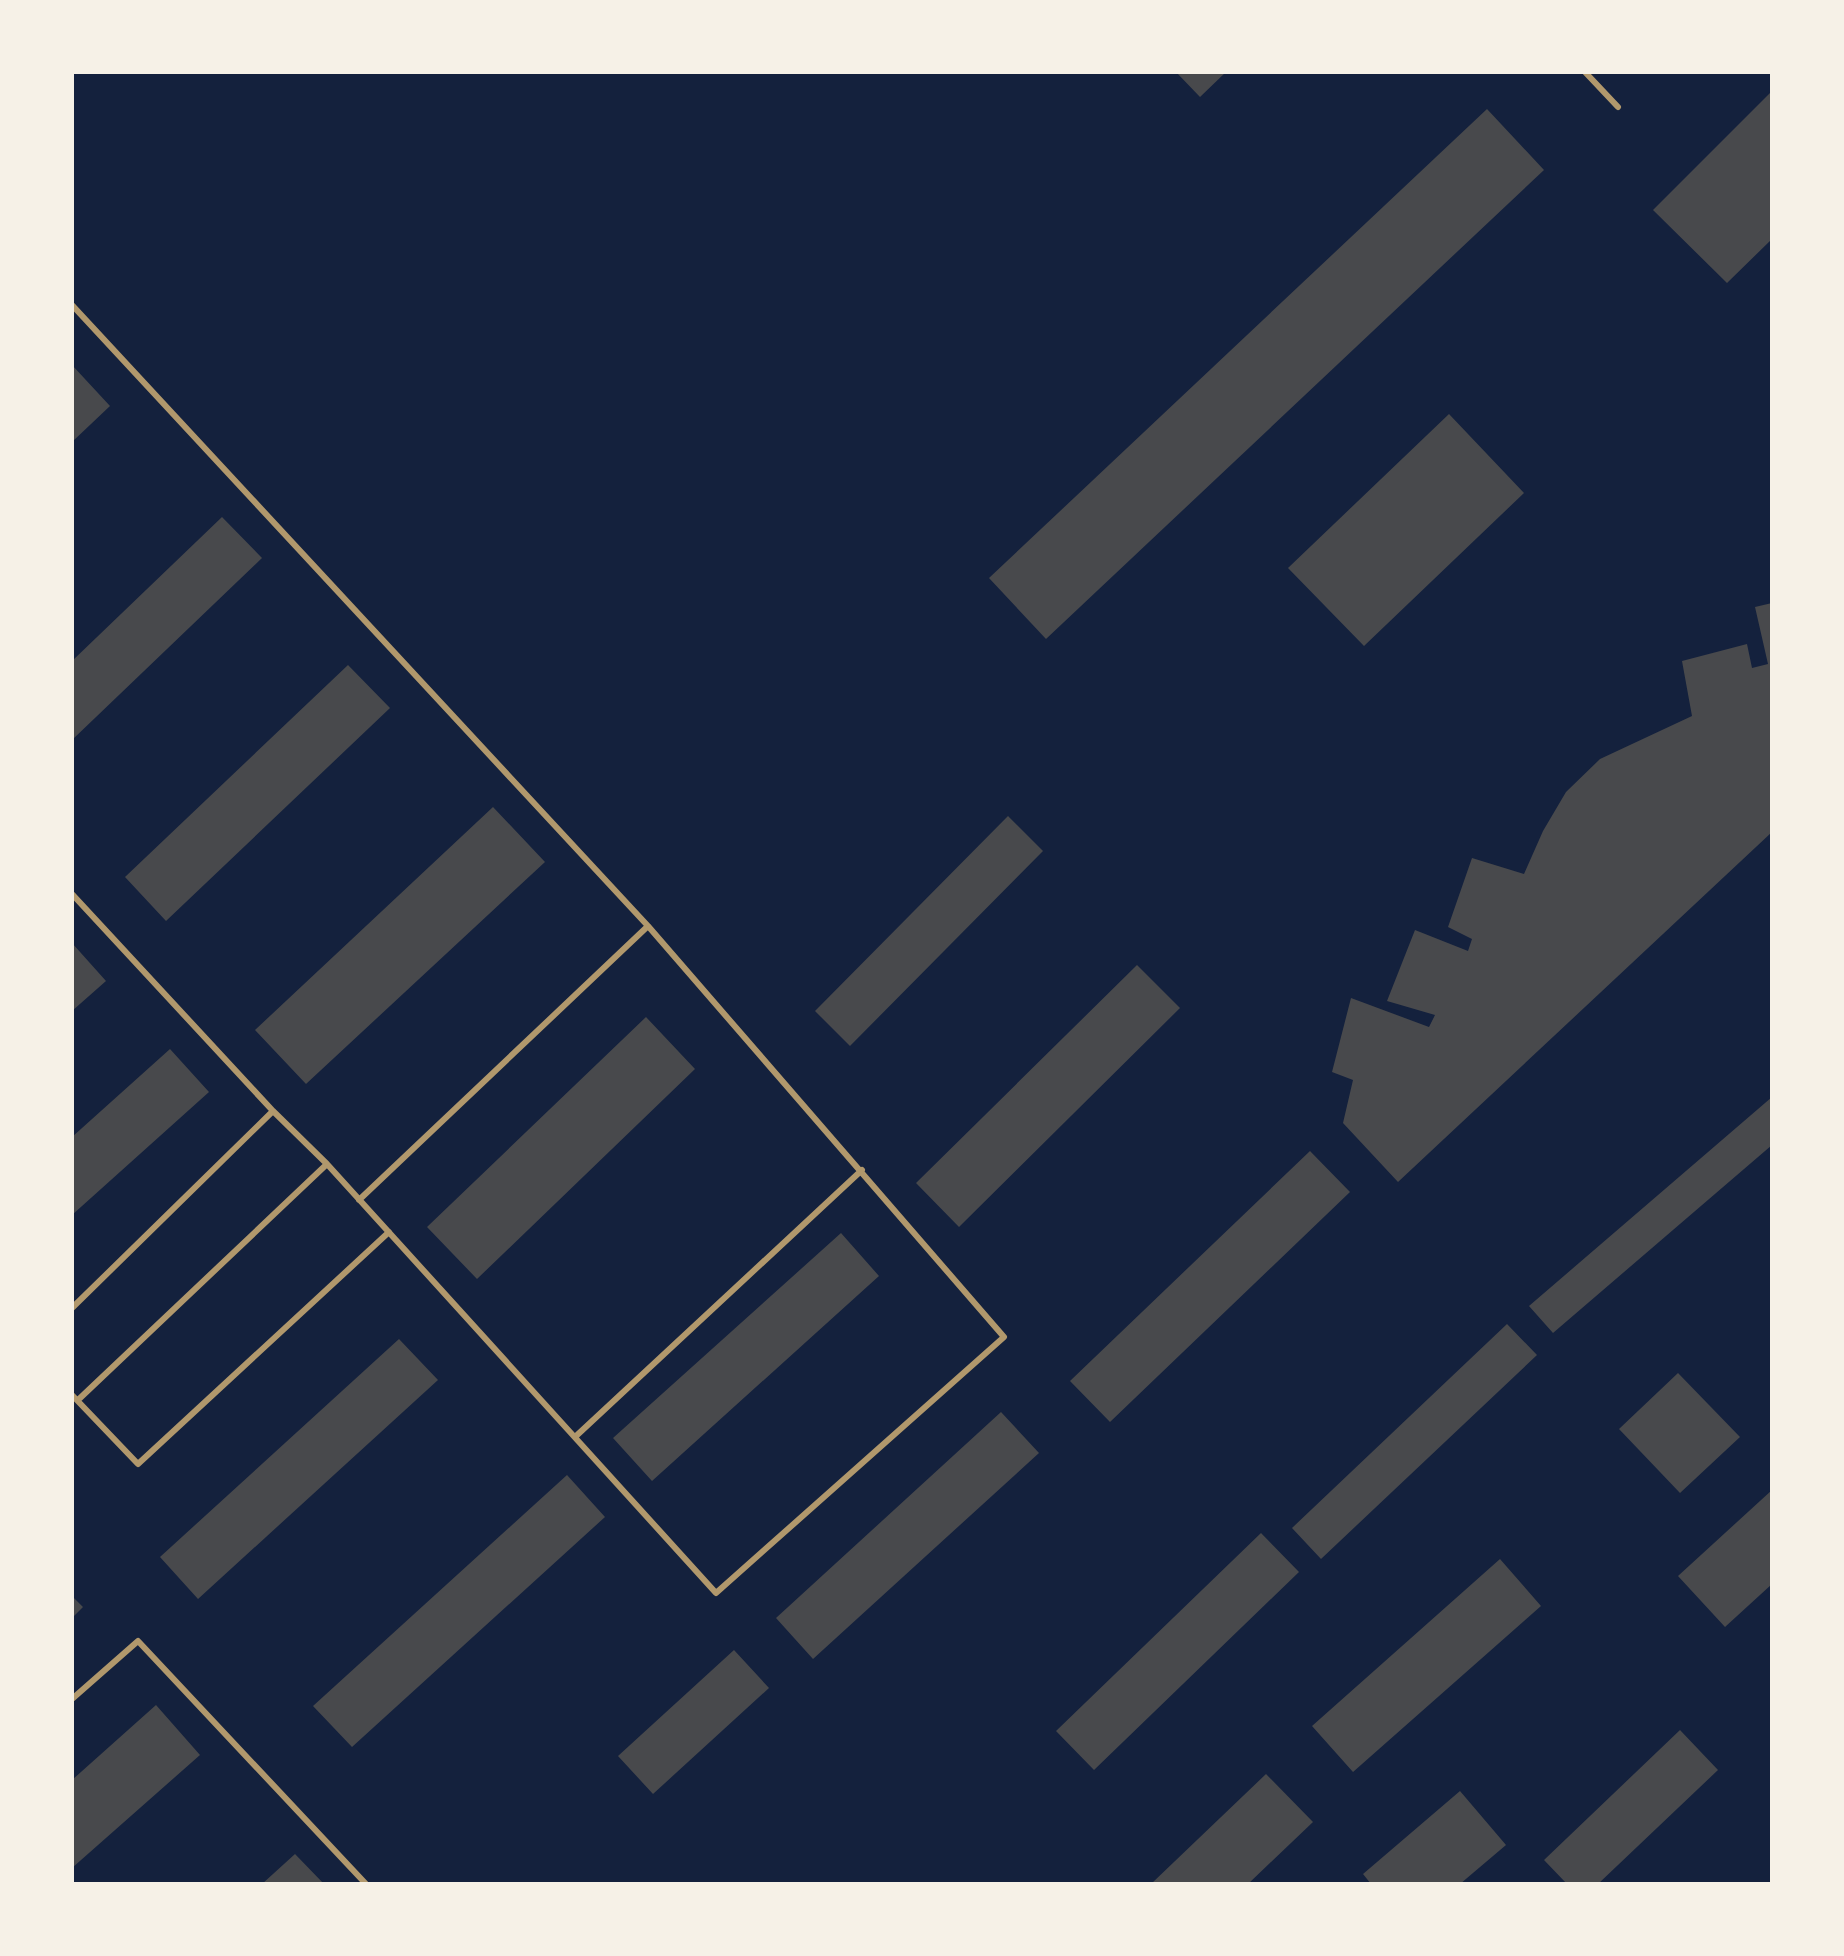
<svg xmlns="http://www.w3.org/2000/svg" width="1844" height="1956" font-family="Literata,serif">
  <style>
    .building { fill: #48494c }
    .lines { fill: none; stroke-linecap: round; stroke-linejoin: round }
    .service { stroke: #b1986c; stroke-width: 6 }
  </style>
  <rect width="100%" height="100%" fill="#14213d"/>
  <path class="building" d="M1176 72H1226L1200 97Z
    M1772 91V239L1727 283 1653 210Z
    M1487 109 1544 170 1046 639 989 578Z
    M72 365 110 406 72 442Z
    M1449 414 1524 493 1364 646 1288 568Z
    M222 517 262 558 72 740V661Z
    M1772 603V832L1398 1182 1343 1123 1353 1080 1332 1072 1351 998 1429 1027 1435 1015 1387 1001 1415 930 1468 951 1472 939 1448 927 1472 858 1524 874 1543 831 1566 792 1600 759 1692 716 1682 661 1747 644 1752 668 1768 664 1755 607Z
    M348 665 390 708 166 921 125 877Z
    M493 807 545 862 306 1084 255 1030Z
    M1008 816 1043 851 850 1046 815 1011Z
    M72 943 106 981 72 1011Z
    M1137 965 1180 1008 959 1227 916 1183Z
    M646 1017 695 1069 477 1279 427 1227Z
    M170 1049 209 1092 72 1215V1137Z
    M1772 1097V1145L1553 1333 1529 1306Z
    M1310 1151 1350 1192 1110 1422 1070 1381Z
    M841 1233 879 1276 652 1481 613 1438Z
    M1507 1324 1537 1355 1321 1559 1292 1528Z
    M399 1339 438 1380 198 1599 160 1557Z
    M1678 1373 1740 1437 1680 1493 1619 1429Z
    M1001 1412 1039 1453 813 1659 776 1618Z
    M567 1475 605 1517 352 1747 313 1706Z
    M1772 1490V1584L1725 1627 1678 1576Z
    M1261 1533 1299 1572 1094 1770 1056 1731Z
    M1500 1559 1541 1606 1353 1772 1312 1726Z
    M72 1596 83 1607 72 1618Z
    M734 1650 769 1688 653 1794 618 1756Z
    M156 1705 200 1755 72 1868V1780Z
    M1680 1730 1718 1770 1598 1884H1567L1544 1860Z
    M1266 1774 1313 1822 1248 1884H1151Z
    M1460 1791 1506 1845 1460 1884H1371L1363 1874Z
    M295 1854 324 1884H262Z"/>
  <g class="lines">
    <path class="service" d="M1585 72 1618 107
      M72 305 648 926 1004 1337 716 1593 327 1164 273 1111 72 894
      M359 1200 648 926
      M72 1308 273 1111
      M72 1395 138 1464 389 1232
      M78 1400 327 1164
      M575 1437 862 1170
      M72 1699 138 1641 366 1884"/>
  </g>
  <rect width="1844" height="1956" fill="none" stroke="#f6f1e7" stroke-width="148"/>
</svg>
